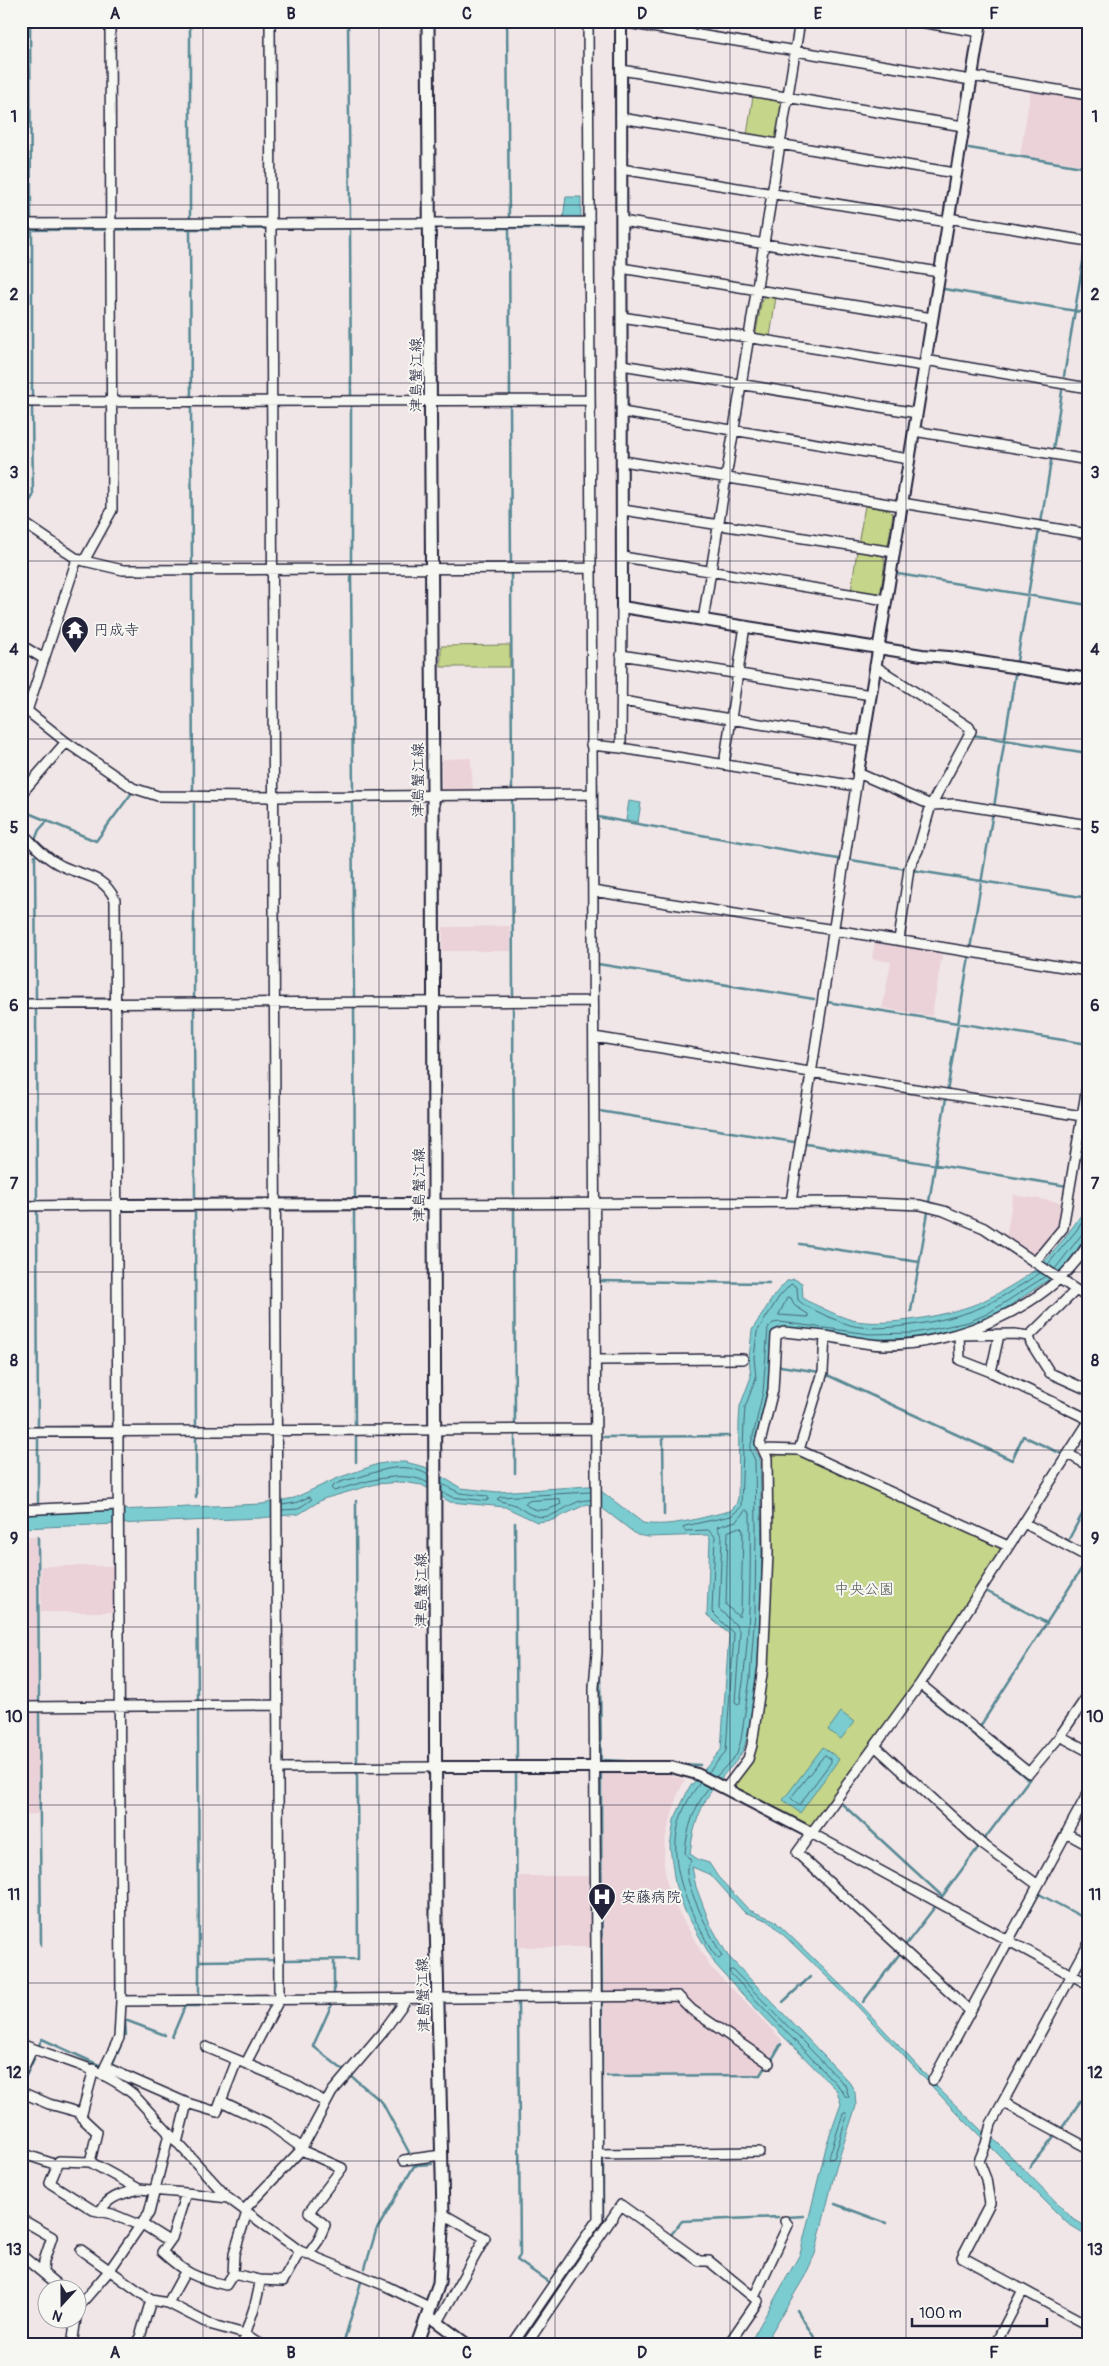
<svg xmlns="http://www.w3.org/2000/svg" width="1109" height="2366" font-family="Pangolin,'Klee One',sans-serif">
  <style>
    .built { fill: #ebd2d9 }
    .green { fill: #c5d589; stroke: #747c62 }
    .water { fill: #7accd0; stroke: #578894 }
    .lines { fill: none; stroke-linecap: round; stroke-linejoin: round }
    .shore { stroke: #456677; stroke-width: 1 }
    .stream { stroke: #578894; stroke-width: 2.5 }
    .minor-casing { stroke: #22223b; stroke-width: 12 }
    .tertiary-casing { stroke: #22223b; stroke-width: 14 }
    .secondary-casing { stroke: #22223b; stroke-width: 15 }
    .minor { stroke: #f6f6f2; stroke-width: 9 }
    .tertiary { stroke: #f6f6f2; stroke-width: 10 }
    .secondary { stroke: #f6f6f2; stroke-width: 11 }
    .grid { fill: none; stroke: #22223b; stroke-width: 1; stroke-opacity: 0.55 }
    .labels { text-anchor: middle; stroke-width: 4; stroke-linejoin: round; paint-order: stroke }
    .street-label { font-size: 15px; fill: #22223b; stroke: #f6f6f2 }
    .poi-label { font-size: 15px; fill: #22223b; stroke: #f6f6f2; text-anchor: start }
    .park-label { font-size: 15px; fill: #535852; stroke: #f6f6f2 }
    .neatline { fill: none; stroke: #22223b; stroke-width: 2 }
    .grid-label { font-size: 16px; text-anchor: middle; font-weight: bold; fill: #22223b }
  </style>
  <rect width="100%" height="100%" fill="#f1e6e7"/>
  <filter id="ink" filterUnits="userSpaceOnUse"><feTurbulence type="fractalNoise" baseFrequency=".02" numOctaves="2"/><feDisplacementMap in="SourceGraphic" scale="10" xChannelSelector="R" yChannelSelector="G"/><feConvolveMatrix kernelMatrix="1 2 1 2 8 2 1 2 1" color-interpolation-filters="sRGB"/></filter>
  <g filter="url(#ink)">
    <path class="built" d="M1031 89 1088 98V166L1020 155Z
      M471 758 473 792H445L442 790V759Z
      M510 926 511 951H442L443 927Z
      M875 939 943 950 932 1016 882 1008 891 962 872 959Z
      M1013 1195 1065 1203 1062 1223 1034 1256 1006 1238Z
      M21 1536H37V1703H21Z
      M41 1566H114L115 1612H41Z
      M21 1711H38V1814L21 1815Z
      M603 1773 667 1774 685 1780 677 1796 665 1840 664 1865 668 1889 678 1911 710 1966 782 2040 760 2074 604 2075V1947H519V1876H603Z"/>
    <path class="green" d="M753 96 778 100 782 105 777 137 773 140 747 135Z
      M767 295 776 297 770 337 758 335 756 332 762 299Z
      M865 506 889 510 893 514 888 545 883 548 858 544Z
      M857 551 881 554 885 560 881 591 875 595 851 591Z
      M510 645V667H441V646Z
      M772 1453 798 1454 1002 1546V1550L907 1695 815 1823 808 1826 733 1787V1783L755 1745 770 1455Z"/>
    <path class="water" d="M566 197H581V218H563Z
      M629 801 641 803 638 822 626 820Z
      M1088 1205V1235L1060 1272 990 1319 970 1326 914 1338 895 1339H868L780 1327 773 1330 768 1393 755 1450 760 1458C762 1547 766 1654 746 1741 742 1758 732 1765 721 1778 702 1800 693 1825 690 1854L699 1860 709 1863 718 1877 749 1910 774 1920 861 2005 934 2084 983 2132 997 2142 1072 2218 1088 2228V2236L1067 2223 953 2109 858 2007 769 1921 744 1912 711 1875 692 1867 696 1887 710 1924 728 1956 849 2082 855 2092 856 2106 836 2167 815 2254 805 2276 764 2345H746L752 2339 800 2254 827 2143 841 2104 837 2091 744 1996 715 1964 685 1911 675 1884 670 1847 674 1820 689 1788 721 1750 729 1634 707 1615 710 1538 708 1535 648 1537 637 1535 602 1508 587 1504 553 1520 537 1522 505 1507 450 1502 422 1485 402 1482 376 1484 323 1499 299 1514 260 1518 21 1528V1514L262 1504 294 1498 338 1478 378 1464 392 1462H405L425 1467 461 1488 498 1492 589 1486 601 1491 643 1523C671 1528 703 1517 730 1511L736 1505 738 1498 739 1422 740 1406 751 1377 749 1358 752 1330 775 1294 787 1281 794 1279 802 1283 803 1298 807 1301C821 1307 837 1316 852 1320 883 1328 954 1315 983 1301 1000 1293 1020 1281 1035 1270 1053 1256 1075 1224 1088 1205Z
      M841 1712 854 1722 841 1739 828 1730Z
      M823 1747 839 1759 800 1813 783 1800Z"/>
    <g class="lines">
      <path class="shore" d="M1048 1264 1076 1231 1088 1214
        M1055 1269 1082 1234 1088 1233
        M788 1297 791 1298 795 1306 808 1314V1317L779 1315Z
        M428 1475C404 1460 380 1471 356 1478 347 1480 336 1482 331 1488L334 1491C359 1483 404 1468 428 1483
        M442 1484 460 1493 487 1496 489 1499 486 1501 452 1497 442 1492
        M590 1492 500 1497 497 1499C502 1503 509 1502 515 1505 522 1509 527 1514 536 1516 557 1521 570 1498 591 1500
        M560 1499 561 1504C549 1510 537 1514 525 1504L527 1501Z
        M282 1505 295 1503 309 1497 312 1499 298 1509 282 1510
        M746 1510 750 1513C751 1576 750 1640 740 1703L738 1704 735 1702 740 1633 737 1626 719 1609 722 1538 717 1527 736 1521Z
        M740 1527 743 1530 741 1611 739 1617 726 1605 728 1532Z
        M825 1755 831 1759V1762L800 1804H797L791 1798Z
        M708 1773 726 1751 734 1634 712 1612 715 1536 708 1530 685 1531 683 1528 685 1526 731 1516 741 1507 744 1422 745 1407 756 1378 754 1358 757 1332 779 1297 791 1284 797 1287 798 1300 804 1305C818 1312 834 1320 850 1325 881 1334 955 1320 984 1306 1003 1297 1023 1284 1040 1273
        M716 1777 737 1754 741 1740 750 1678 755 1612 756 1528 755 1460 750 1449 763 1392 768 1328 773 1323 780 1322 869 1334 914 1333 968 1322 987 1314 1046 1276
        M700 1783C662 1829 674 1878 699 1927 705 1937 710 1952 719 1959L722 1956C713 1940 684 1884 687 1868 688 1865 690 1863 691 1861L685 1853C687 1828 694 1807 709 1787
        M730 1970H733L845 2085 849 2097H846L840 2088 730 1973Z
        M846 2113 847 2116 834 2158 830 2159 829 2157 843 2114Z"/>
      <path class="stream" d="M30 21 31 220
        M190 21V220
        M348 21 350 219
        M507 21 509 218
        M1083 21 1088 22
        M969 148 1088 168
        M509 227 510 396
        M190 228 191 397
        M350 228 351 396
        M443 228H582
        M32 229V397
        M21 230 419 228
        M944 289 1088 313
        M594 364 595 411
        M1064 376 1086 244
        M510 405 511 565
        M351 407V565
        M191 408 192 566
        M1053 450 1062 391
        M21 515 33 496 32 408
        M1041 523 1052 455
        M511 572 512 791
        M351 574 353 792
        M898 574 1088 605
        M192 575 193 793
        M1017 661 1039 530
        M972 735 1088 753
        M597 784 598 1016
        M512 798 513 997
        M352 802 354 998
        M194 804V999
        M994 807 1015 675
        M21 810 96 841 131 794
        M598 817 838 859
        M35 840 39 830 48 820
        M35 856 36 1000
        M851 860 906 869
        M912 870 1088 898
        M970 949 993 812
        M598 964 814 999
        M827 1002 1088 1044
        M354 1007 355 1197
        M513 1007 514 1199
        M194 1008 195 1198
        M36 1009 37 1200
        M598 1054 599 1178
        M947 1092 969 956
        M599 1111 794 1142
        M806 1144 1067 1186
        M929 1202 946 1098
        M514 1208 515 1426
        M37 1212 38 1427
        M354 1212 355 1426
        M195 1213 196 1428
        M800 1244 919 1262
        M599 1281 769 1283
        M911 1311 928 1212
        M600 1363V1452
        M780 1366 820 1372
        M825 1374 1012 1460 1023 1436 1062 1454
        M38 1435V1504
        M196 1435V1497
        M356 1435V1462
        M600 1437 729 1436
        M663 1438 664 1515
        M515 1473V1434
        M356 1501 357 1761
        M515 1523 517 1759
        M197 1531 198 1701
        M38 1537 39 1702
        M1073 1544 1068 1541 1088 1503
        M986 1591 1047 1623
        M600 1671 601 1765
        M923 1693 1029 1780
        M198 1711 199 1961
        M39 1712 41 1945
        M1073 1724 1088 1703
        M979 1728 1087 1560
        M604 1760 700 1765
        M601 1771 602 1994
        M516 1775 517 1994
        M841 1803 942 1896
        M983 1841 1033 1774
        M941 1898 980 1845
        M1018 1933 1039 1894 1088 1920
        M904 1947 934 1908
        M285 1960 358 1959 357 1774
        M334 1960V1993
        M199 1995V1961L273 1960
        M602 2002V2150
        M783 2002 810 1977
        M863 2002 901 1952
        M518 2004 520 2255 517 2260 547 2281
        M331 2006 313 2046 343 2070
        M126 2035 125 2020 165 2035
        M172 2037 185 2006H199
        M39 2045 42 2039 99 2065
        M771 2061 781 2044
        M112 2066 121 2045
        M351 2076 382 2102 411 2156
        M607 2076 761 2075 767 2065
        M21 2086 34 2059
        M1062 2128 1088 2090
        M416 2165 432 2164
        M1029 2168 1055 2135
        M835 2204 886 2223
        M786 2217 804 2216
        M670 2236 682 2221 778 2217
        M365 2268 376 2231 414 2166H416
        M797 2310 819 2345
        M343 2345 361 2282
        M519 2345 601 2226 603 2219V2157"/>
      <defs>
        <path id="minor" d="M914 21 980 32
          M621 22 971 80
          M621 70 963 126
          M972 76 1088 95
          M621 118 955 173
          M621 169 947 222
          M948 218 1088 241
          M622 221 939 272
          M21 224 270 223
          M270 224 588 222
          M621 268 932 318
          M622 317 924 366
          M925 360 1088 388
          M622 365 917 413
          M21 402 590 400
          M622 412 909 459
          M914 431 1088 460
          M623 461 901 506
          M902 503 1088 534
          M623 510 894 552
          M21 521 77 559 84 561 112 510 110 21
          M623 557 886 600
          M84 561 123 570 590 568
          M622 607 621 748 856 786
          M703 620 800 21
          M21 645 44 659
          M621 655 871 695
          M875 666 969 727 971 731 931 805 918 850 909 868 899 940
          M622 701 863 741
          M21 706 66 742 133 788 158 796 273 797 592 794
          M27 711 77 559
          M591 745 621 748
          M724 765 745 626
          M21 794 66 742
          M21 831C33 844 44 857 60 865 81 876 104 874 115 900L121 2001 119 2038 105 2067
          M593 891 1088 971
          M21 1004 593 1001
          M594 1037 1088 1117
          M791 1202 858 773 931 805 955 804 1088 825
          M435 1204 848 1202 920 1205 944 1211 984 1228 1088 1298
          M21 1206 116 1205
          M1035 1262 1063 1228 1088 1081
          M1029 1336 1076 1290
          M596 1360 743 1359
          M991 1372 999 1335
          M1088 1390 1050 1373 1031 1343 1029 1336 1014 1334 959 1335 960 1360 991 1372 1088 1419
          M21 1432 595 1429
          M763 1449 799 1450 1008 1546
          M799 1450 823 1372 825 1336C844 1339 865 1345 885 1345 955 1345 1050 1307 1088 1244
          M1068 1454 1088 1465
          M21 1510 117 1505
          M1024 1523 1088 1557
          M920 1684 1029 1773 1060 1736 1088 1751
          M21 1707 277 1705
          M1060 1736 1088 1695
          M875 1746 982 1844 1038 1885
          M278 1768 437 1767
          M726 1788 748 1759 752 1745 763 1667 768 1553 767 1458 760 1443 773 1390 776 1335 784 1332 825 1336
          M811 1833 1088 1984
          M1066 1833 1088 1845
          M1088 1945 991 2124 986 2144 979 2161 986 2179 990 2203 962 2257 1088 2325
          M121 2001 678 1996 692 2010 769 2063
          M970 2011 797 1853 920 1684 1088 1423
          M21 2044C60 2060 100 2067 133 2094L228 2198 300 2251 386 2286 431 2308
          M206 2047 290 2082 325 2102
          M246 2063 279 2000 270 21
          M103 2071 105 2067 187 2103 217 2112 221 2101 269 2124 302 2148
          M21 2073 32 2049
          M933 2080 1088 1793
          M21 2092 49 2104 82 2113
          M221 2101 237 2060
          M1003 2102 1088 2148
          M177 2143 187 2103
          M301 2150 342 2168 309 2212 325 2225 318 2241 308 2255
          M21 2153 57 2165
          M598 2154 759 2152
          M404 2160 442 2155
          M90 2162 97 2132 81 2117 94 2069
          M186 2193 228 2198
          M244 2210 301 2150 332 2092 382 2033 406 2000
          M100 2212C108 2196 123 2194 139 2189
          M21 2219 52 2237 44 2261 43 2271
          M142 2224 169 2241
          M141 2226 112 2214 93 2210 50 2183 59 2161 90 2162 139 2189 186 2193 172 2238 162 2252C185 2273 195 2278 226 2285L233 2274 260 2280 283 2281 300 2251
          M81 2250 151 2300 168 2303 209 2324 245 2334 262 2345
          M21 2255 61 2288
          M233 2274 234 2254 247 2212
          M754 2297 788 2225 785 2221
          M168 2303 185 2272
          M78 2307 109 2271 149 2213 169 2134
          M438 2322 485 2238 443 2214
          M72 2345 76 2318
          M135 2345 140 2337 151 2300
          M243 2345C247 2322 258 2306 260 2280
          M512 2345 598 2219 594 1687 597 1652 588 21
          M526 2345 621 2205 699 2261H709L758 2301 732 2339 724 2345
          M995 2345 1023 2290"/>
        <path id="tertiary" d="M621 21 622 607 922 655 949 657 1088 679
          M858 773 981 21
          M116 1205 435 1204
          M437 1767H671L697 1774 811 1833
          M429 2316 468 2345"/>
        <path id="secondary" d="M417 2345 439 2283 443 2214 436 1922 433 795 428 21"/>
      </defs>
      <use href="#minor" class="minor-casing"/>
      <use href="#tertiary" class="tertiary-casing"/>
      <use href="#secondary" class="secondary-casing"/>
      <use href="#minor" class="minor"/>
      <use href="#tertiary" class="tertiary"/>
      <use href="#secondary" class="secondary"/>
    </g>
  </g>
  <path class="grid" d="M203 21V2345M379 21V2345M555 21V2345M730 21V2345M906 21V2345M21 205H1088M21 383H1088M21 561H1088M21 739H1088M21 916H1088M21 1094H1088M21 1272H1088M21 1450H1088M21 1627H1088M21 1805H1088M21 1983H1088M21 2161H1088"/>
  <defs>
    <symbol id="temple-pin" viewBox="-11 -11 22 30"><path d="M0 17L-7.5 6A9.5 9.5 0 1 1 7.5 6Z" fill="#22223b" stroke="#f6f6f2"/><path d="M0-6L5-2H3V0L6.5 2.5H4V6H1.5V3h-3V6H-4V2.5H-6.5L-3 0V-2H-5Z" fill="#fff"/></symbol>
    <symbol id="hospital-pin" viewBox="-11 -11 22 30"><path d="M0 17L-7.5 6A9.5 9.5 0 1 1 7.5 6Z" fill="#22223b" stroke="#f6f6f2"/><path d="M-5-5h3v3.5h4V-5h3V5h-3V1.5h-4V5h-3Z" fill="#fff"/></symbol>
  </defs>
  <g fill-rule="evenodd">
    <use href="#temple-pin" x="59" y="614" width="32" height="43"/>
    <use href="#hospital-pin" x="586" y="1881" width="32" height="43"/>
  </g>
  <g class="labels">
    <g class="street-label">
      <text transform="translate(416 375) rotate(-90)" y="5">津島蟹江線</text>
      <text transform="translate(418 780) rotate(-90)" y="5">津島蟹江線</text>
      <text transform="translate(419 1185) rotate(-90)" y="5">津島蟹江線</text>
      <text transform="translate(421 1590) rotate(-90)" y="5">津島蟹江線</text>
      <text transform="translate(423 1995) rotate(-92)" y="5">津島蟹江線</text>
    </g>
    <g class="poi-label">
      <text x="94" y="635">円成寺</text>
      <text x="621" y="1902">安藤病院</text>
    </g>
    <g class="park-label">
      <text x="864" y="1594">中央公園</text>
    </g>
  </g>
  <rect width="1109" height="2366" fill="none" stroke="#f6f6f2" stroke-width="55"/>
  <g transform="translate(62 2304) rotate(201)"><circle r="24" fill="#f6f6f2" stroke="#a1a1a9"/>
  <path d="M0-4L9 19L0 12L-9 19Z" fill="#22223b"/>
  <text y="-8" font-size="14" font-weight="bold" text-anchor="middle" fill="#22223b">N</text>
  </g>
  <path d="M912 2318v8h135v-8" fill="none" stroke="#22223b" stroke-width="2.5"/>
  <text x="919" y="2318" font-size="15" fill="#22223b" stroke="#f6f6f2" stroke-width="4" paint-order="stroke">100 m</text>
  <rect x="28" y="28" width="1054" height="2310" class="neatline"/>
  <g class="grid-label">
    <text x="115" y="19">A</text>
    <text x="291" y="19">B</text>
    <text x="467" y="19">C</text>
    <text x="642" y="19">D</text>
    <text x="818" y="19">E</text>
    <text x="994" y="19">F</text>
    <text x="14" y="122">1</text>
    <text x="1095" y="122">1</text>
    <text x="14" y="300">2</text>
    <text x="1095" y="300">2</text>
    <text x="14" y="478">3</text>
    <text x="1095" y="478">3</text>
    <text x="14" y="655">4</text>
    <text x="1095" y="655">4</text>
    <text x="14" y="833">5</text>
    <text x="1095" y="833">5</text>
    <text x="14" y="1011">6</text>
    <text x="1095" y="1011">6</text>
    <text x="14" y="1189">7</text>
    <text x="1095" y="1189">7</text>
    <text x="14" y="1366">8</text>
    <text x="1095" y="1366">8</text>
    <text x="14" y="1544">9</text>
    <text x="1095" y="1544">9</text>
    <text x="14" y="1722">10</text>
    <text x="1095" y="1722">10</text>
    <text x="14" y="1900">11</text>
    <text x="1095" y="1900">11</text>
    <text x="14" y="2078">12</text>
    <text x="1095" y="2078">12</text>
    <text x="14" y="2255">13</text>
    <text x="1095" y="2255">13</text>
    <text x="115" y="2358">A</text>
    <text x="291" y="2358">B</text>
    <text x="467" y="2358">C</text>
    <text x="642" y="2358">D</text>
    <text x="818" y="2358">E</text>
    <text x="994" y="2358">F</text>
  </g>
</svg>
